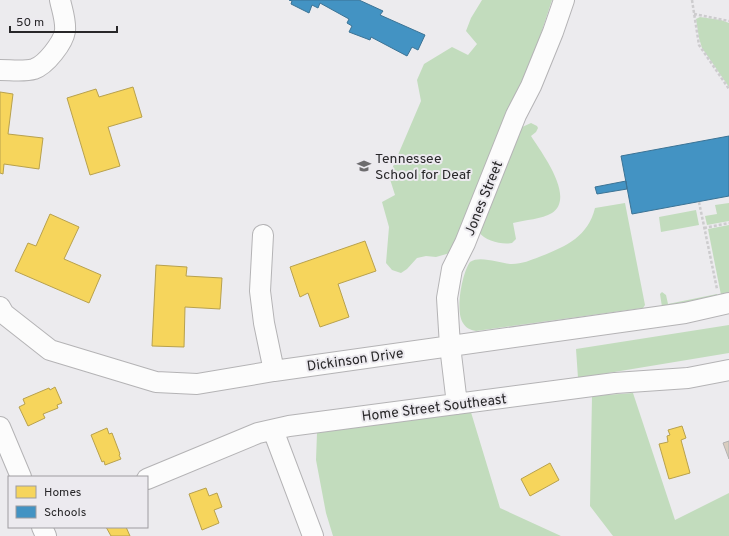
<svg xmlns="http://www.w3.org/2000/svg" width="729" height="536" font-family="Overpass,sans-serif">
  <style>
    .green { fill: #c2dcbd }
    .homes { fill: #f6d55c; stroke: #b8a14d }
    .schools { fill: #4393c3; stroke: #3b7395 }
    .building { fill: #d8cdbf; stroke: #b3b2b2 }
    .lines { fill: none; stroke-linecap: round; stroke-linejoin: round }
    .minor-casing { stroke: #b4b3b5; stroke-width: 22 }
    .path { stroke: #cdccce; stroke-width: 2.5; stroke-dasharray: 3 2; stroke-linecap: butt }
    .minor { stroke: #fcfcfc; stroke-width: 20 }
    .labels { text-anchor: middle; stroke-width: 4; stroke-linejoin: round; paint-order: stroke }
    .poi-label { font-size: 14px; fill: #282729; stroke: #eceaef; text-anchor: start }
    .street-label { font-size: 14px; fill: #282729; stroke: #eceaef }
  </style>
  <rect width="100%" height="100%" fill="#ecebee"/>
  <path class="green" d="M482 0H552L528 73 450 253 436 257 426 256 417 258 407 269 401 273 392 270 386 263 389 227 382 202 395 195 389 176 421 101 417 80 424 64 452 47 468 55 477 44 466 31 471 18Z
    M700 17 721 20 729 23V87L702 48 699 38 696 19Z
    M531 123 537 126 538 128 536 132 531 136C541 152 576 197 552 213 542 219 525 220 513 223L516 239 512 243C502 245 485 241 479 232L520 128Z
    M625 203 645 305 643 308 476 331C470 330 466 328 463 323 455 311 462 273 470 262 481 255 500 264 512 264 522 264 531 260 539 257 565 247 588 237 595 208Z
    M729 203V221L707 225 705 216 717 214 715 205Z
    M696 210 699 225 661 232 659 217Z
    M729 225V293L721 295 708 229Z
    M662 292 666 295 668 304 717 294 718 299 662 307 660 294Z
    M729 325V353L578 378 576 349Z
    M633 393 675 520 729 493V536H613L590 506 592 396Z
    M470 409 500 508 561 536H333L326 513 316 460 317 433Z"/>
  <path class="homes" d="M133 87 142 117 108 127 120 166 90 175 67 98 96 89 99 97Z
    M0 92 13 94 8 134 43 138 39 169 4 164 3 174 0 173Z
    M50 214 79 227 64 259 101 275 89 303 15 271 28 243 36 246Z
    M365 241 376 271 338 284 349 317 320 327 308 293 300 297 290 267Z
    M156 265 187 267 186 276 222 278 220 309 185 307 184 347 152 346Z
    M55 387 62 403 57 405 58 408 43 414 45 418 28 426 19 407 25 404 23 399 49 388 50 390Z
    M682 426 686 438 681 440 690 473 669 479 659 444 668 442 667 436 670 435 668 430Z
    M107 428 109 434 112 433 120 454 119 455 121 459 105 465 104 461 102 462 91 435Z
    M550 463 559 480 530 496 521 479Z
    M206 488 209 496 217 493 222 507 214 510 219 523 202 530 189 494Z
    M106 527H126L130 536H111Z"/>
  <path class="schools" d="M289 0H359L383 11 380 15 425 35 418 50 412 47 407 56 371 37 370 40 349 32 352 26 347 23 349 19 320 3 318 8 312 5 309 13 291 4 292 1Z
    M729 136V196L632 214 621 156Z
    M626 181 627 189 597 194 595 187Z"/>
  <path class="building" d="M729 441V459L723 443Z"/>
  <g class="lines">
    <defs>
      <path id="minor" d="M0 70C11 70 24 72 34 69 46 65 63 43 65 31 66 20 62 10 60 0
        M263 235 260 291 264 323 274 371
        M0 307 4 314 50 350 156 382 197 384 274 371 685 313 729 303
        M457 404 450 346 447 298 452 269 465 243 516 115 531 86 553 32 564 0
        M0 427 21 477
        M273 430 313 536
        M147 479 258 433 289 426 615 383 688 378 729 370
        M42 527 46 536"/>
    </defs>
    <use href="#minor" class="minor-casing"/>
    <path class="path" d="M692 0 699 45 729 89
      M694 14 729 21
      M699 202 717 289
      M704 228 729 223"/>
    <use href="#minor" class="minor"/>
  </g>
  <defs>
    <symbol id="school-bare" viewBox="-9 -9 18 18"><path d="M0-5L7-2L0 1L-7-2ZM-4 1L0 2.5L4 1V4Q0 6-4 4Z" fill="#6d6c6e" stroke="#eceaef" stroke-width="2.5" paint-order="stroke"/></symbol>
  </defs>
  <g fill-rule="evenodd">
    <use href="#school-bare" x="354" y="156" width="20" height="20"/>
  </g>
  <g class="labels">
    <g class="poi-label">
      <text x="375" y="163">Tennessee<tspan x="375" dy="16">School for Deaf</tspan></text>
    </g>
    <g class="street-label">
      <text transform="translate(483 198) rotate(-68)" y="5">Jones Street</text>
      <text transform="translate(355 359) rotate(-8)" y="5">Dickinson Drive</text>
      <text transform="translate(434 407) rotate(-7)" y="5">Home Street Southeast</text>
    </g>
  </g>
  <rect x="8" y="476" width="140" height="52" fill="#eceaef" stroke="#9e9ca0"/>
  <rect x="16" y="486" width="20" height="12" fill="#f6d55c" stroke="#9e9ca0"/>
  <text x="44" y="496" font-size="12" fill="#282729">Homes</text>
  <rect x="16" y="506" width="20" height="12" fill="#4393c3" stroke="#9e9ca0"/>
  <text x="44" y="516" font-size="12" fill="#282729">Schools</text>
  <path d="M10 26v6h107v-6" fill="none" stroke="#282729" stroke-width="2"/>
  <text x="16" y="26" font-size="12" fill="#282729" stroke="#eceaef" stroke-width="3" paint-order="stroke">50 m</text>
</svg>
